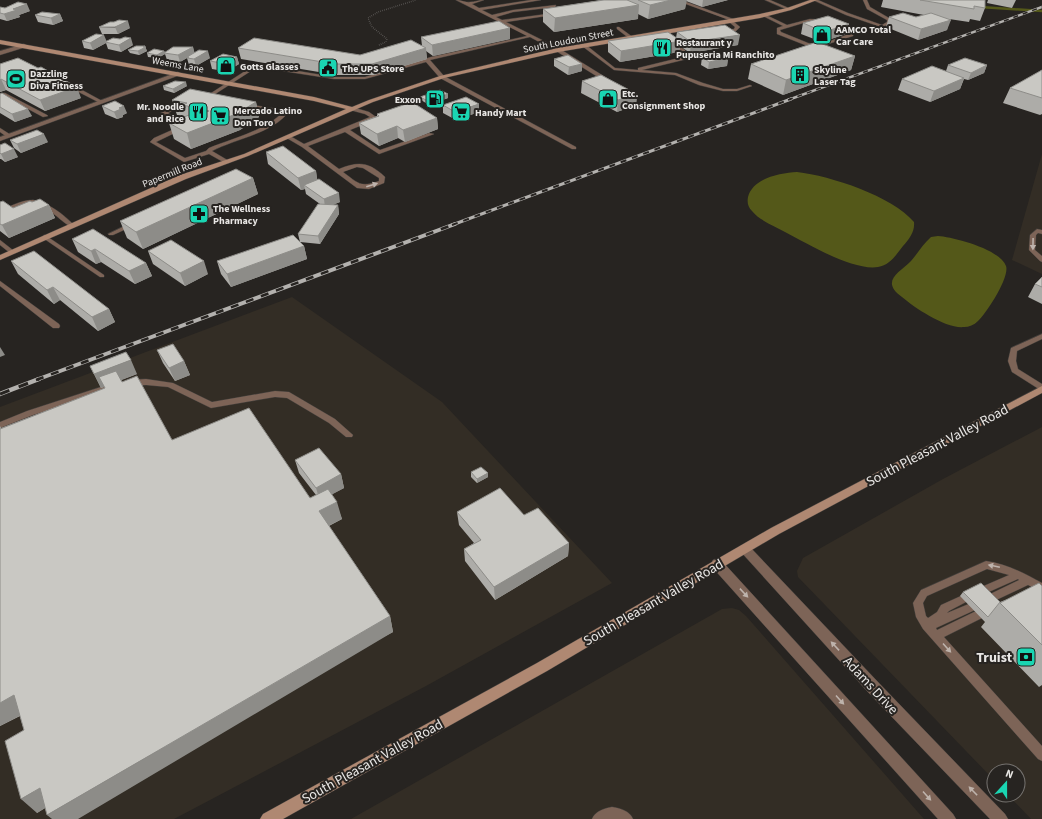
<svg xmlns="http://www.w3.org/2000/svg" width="1042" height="819" font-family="'Source Sans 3',sans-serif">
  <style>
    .built { fill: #332d25 }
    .water { fill: #545819 }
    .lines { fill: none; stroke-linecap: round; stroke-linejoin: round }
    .stream { stroke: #545819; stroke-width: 2.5 }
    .service-casing { stroke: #423f3c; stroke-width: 1 }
    .minor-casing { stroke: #423f3c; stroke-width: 1 }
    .secondary-casing { stroke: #423f3c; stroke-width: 1 }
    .path { stroke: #73706e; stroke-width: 1.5; stroke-dasharray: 0.5 1.5; stroke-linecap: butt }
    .service { fill: #7d6457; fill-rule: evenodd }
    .minor { fill: #7d6457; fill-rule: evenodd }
    .secondary { fill: #af8872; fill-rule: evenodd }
    .rail-far3-casing { stroke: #b3b1ae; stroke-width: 2.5 }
    .rail-far2-casing { stroke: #b3b1ae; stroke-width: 3 }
    .rail-far1-casing { stroke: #b3b1ae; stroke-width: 4 }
    .rail-casing { stroke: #b3b1ae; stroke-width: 4.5 }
    .rail-far3 { stroke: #272421; stroke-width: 1.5; stroke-dasharray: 5; stroke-linecap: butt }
    .rail-far2 { stroke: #272421; stroke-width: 2; stroke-dasharray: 6; stroke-linecap: butt }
    .rail-far1 { stroke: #272421; stroke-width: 2.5; stroke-dasharray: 8; stroke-linecap: butt }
    .rail { stroke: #272421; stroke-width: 3; stroke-dasharray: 10; stroke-linecap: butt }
    .wall { fill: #adaca8 }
    .shaded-wall { fill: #8d8c88 }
    .building { fill: #c9c8c3; stroke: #8d8c88 }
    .oneway { fill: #beb3ac }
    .labels { text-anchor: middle; stroke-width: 4; stroke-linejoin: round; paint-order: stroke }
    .far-poi-label { font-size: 10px; font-weight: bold; fill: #e9e7e5; stroke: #272421; text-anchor: start }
    .far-street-label { font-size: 10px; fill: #e9e7e5; stroke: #272421 }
    .near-street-label { font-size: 14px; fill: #e9e7e5; stroke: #272421 }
    .near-poi-label { font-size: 14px; font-weight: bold; fill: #e9e7e5; stroke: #272421; text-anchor: end }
  </style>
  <rect width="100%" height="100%" fill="#272421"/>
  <path class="built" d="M1042 154V274L1012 260Z
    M292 297 442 402 612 583 426 686 174 819H0V407Z
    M1042 427V819H1031L1008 795H1018V771H994V780L798 577 797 571 803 558 943 479Z
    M732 608 739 610 746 616 924 819H351L722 609Z"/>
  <path class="water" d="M797 172C831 176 892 196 914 222 915 232 909 239 903 246 896 255 890 265 878 267 853 271 808 244 785 232 775 226 760 221 752 211 748 207 747 203 748 197 753 178 780 173 797 172Z
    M938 236C953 237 1000 249 1006 266 1010 277 986 314 978 321 974 325 969 327 964 327 946 329 915 308 902 297 880 281 899 273 911 261 918 253 923 244 931 237Z"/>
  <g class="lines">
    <path class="stream" d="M980 7 1042 11"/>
    <defs>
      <path id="service" d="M456 0C461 0 466 3 470 2 475 2 479 0 484 0L472 4 479 8 531 0H541L482 10 492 15 513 10 556 5 555 7 513 12 496 17 502 20 554 13 553 15 506 22 560 49 610 80V82H606L556 51 530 37 430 60 444 76 576 147V149H572L440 78 426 62 365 79H334L257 67 209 98 205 97 256 64 334 77H365L431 57 527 36Z
        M675 0H681L736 20V22H734L740 27 736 31 720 33V31L734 29 735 27 729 22V20Z
        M765 0H770L791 9 788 10Z
        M813 0H818L848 13 882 25 887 22V20L867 9 863 0H867L870 7 889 18 892 21 890 24 881 27 846 15Z
        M764 14 787 25 810 19 828 20 827 22 810 21 780 30 781 32 808 43 819 45 849 34 850 32 837 26V24H839L854 31 853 36 819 47 805 45 777 34V28L783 26 763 16Z
        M617 27H619L634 38 630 39 617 29Z
        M671 41 685 50 687 59 642 70 676 73 703 83 723 89H737L750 85 752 86 737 91H723L699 85 675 75 614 70 582 46 586 45 615 68 638 70V68L683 57 681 52 669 42Z
        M67 84H71L104 102 100 103 67 86Z
        M5 93 47 115 48 116 43 117 4 96H0V94Z
        M184 102 186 103V104L168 113 186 124 187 127 156 142 185 158 206 151 209 148C231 139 263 131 280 115V112L248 106H246V104L284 110 286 115C269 134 235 139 212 151L229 161V163H225L209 154 184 162 150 142 154 138 181 126 161 113Z
        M352 107 369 112 376 117 372 121 350 130 380 150 429 133 434 134 379 154 345 132 308 146 339 169C359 161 369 162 385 177L384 183 369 189 357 188 302 147 285 137 290 136 304 144 370 117 365 114 350 110V108ZM357 167 363 168 379 178V181C360 188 358 183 343 172Z
        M0 128 11 135V137H7L0 132Z
        M33 200C49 203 63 214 74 225L73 226H69C56 217 42 200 24 205 16 207 8 212 0 215V211C11 206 21 200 33 200Z
        M133 222 136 224 135 225 113 235H109L108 234Z
        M1037 229 1042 230V234L1038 233 1036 235 1035 250 1042 256V262L1040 261 1029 250 1030 235Z
        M45 235 104 275V277H100L43 238V236Z
        M0 240 14 251V253H10L0 245Z
        M0 281 59 324 60 326 59 328H53L0 286Z
        M1042 334V339L1017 351 1016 361 1018 369 1042 384V391L1012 372 1008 361 1011 348Z
        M146 379 173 383 212 402 275 391 289 392 335 419 353 435 352 437H346L329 423 287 398 275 397 211 408 168 387 146 385 130 386 126 383 130 380Z
        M107 385 110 386 111 388 110 390 33 415 0 428V422L27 411Z
        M986 561C1007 564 1024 573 1042 583V592L1028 585 992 602 989 603 986 602 984 599 986 596 1019 580 1018 579 982 595 979 594 977 591 979 588 1009 575 987 569 927 596 923 603 926 616 928 618 937 612 941 605 963 595 966 596 968 599 966 602 949 611 947 613 971 603 975 604 976 607 975 610 936 628 937 630 974 612 978 611 982 612 983 615 982 618 944 637 1042 746V761L1038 759 923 629 916 617 913 603 921 590Z
        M612 807C620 808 630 811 633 819H592C595 811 605 808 612 807Z"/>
      <path id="minor" d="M24 44 26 45V47L0 55V51Z
        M178 72 180 73V75L0 141V137Z
        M745 544 749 546 877 681 1005 814 1008 819H990L867 691 741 552 739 549 741 546Z
        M717 559 721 560 953 814 956 819H938L713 568 711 564 713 560Z"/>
      <path id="secondary" d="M810 0H817L791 10 760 18 558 52 444 78 373 102 248 156 186 179 0 260V255L180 175 244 154 346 109 314 101 0 44V40L314 97 352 107 369 100 440 76 558 48 760 14 787 8Z
        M1042 386V393L779 534 547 671 283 819H260L263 814 537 663 771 528Z"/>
    </defs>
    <use href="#service" class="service-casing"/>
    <use href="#minor" class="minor-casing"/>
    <use href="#secondary" class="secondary-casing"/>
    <path class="path" d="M379 45 386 42 387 39 372 27 368 18 378 12 416 0"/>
    <use href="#service" class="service"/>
    <use href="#minor" class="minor"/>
    <use href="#secondary" class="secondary"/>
    <defs>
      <path id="rail-far3" d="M788 100 1042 7"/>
      <path id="rail-far2" d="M452 225 791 99"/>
      <path id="rail-far1" d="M36 380 455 224"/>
      <path id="rail" d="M0 394 39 379"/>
    </defs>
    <use href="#rail-far3" class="rail-far3-casing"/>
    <use href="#rail-far2" class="rail-far2-casing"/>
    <use href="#rail-far1" class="rail-far1-casing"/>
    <use href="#rail" class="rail-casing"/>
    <use href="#rail-far3" class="rail-far3"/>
    <use href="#rail-far2" class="rail-far2"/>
    <use href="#rail-far1" class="rail-far1"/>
    <use href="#rail" class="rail"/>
  </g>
  <path class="wall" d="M602 0H728L702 7 686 1 685 9 648 19 638 14V19L554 32 543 22V9Z
    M883 0H985V8L980 21 970 19 969 22 949 19 947 30 918 40 886 27 889 17H916L924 15 881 7Z
    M988 0H1016L1012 8 987 3Z
    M0 7 5 8 30 11 19 15 20 17 7 21 0 19Z
    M60 14 63 21 53 25 38 22 35 15Z
    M803 23 849 24 846 34 822 42 801 34Z
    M99 27 130 28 118 34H102Z
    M510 28V39L433 56 426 51 427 59 374 75H337L241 59 238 48 360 55 422 46 421 37Z
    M677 32 738 45 690 53 680 46 679 52 620 62 608 52V41L676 38Z
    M82 41 107 42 133 45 121 52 108 49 106 43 93 50 84 48Z
    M145 47 147 51 139 55 130 53 128 50Z
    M193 47 194 53 210 58 196 66 189 65 187 58 180 62 167 60 165 54 158 58 148 57 147 53 164 51 165 52Z
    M855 56 851 70 783 95 748 79 751 64Z
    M237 57 239 64 234 67 235 68 229 72 212 69 210 61Z
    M702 57 728 58 727 66 708 69 701 65Z
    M554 59 582 64V71L568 75 554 66Z
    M0 64 81 98 45 111 6 90 0 92Z
    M948 65H987L984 73 968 80 964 79 960 89 930 102 898 90 902 79 946 71Z
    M1042 70V114L1040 115 1003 103 1010 88Z
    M582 81 637 94 636 105 617 112 581 93Z
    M163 86H187L174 93 164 90Z
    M0 94 32 116 15 122 0 113Z
    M420 97 448 98 429 105 421 100Z
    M172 100 256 102 259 117 240 130 191 149 174 139 169 123 185 117 177 115Z
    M443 105 479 112 456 120 443 113Z
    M102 106 127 113 123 115V117L117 119 105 114Z
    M377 114 437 118 438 129 405 142 398 138 379 146 361 134 359 123 377 116Z
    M10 140 48 142 21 153 14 148Z
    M0 145 18 157 5 162 1 159H0Z
    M266 152 316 171 317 180 340 202 332 205H338L339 214 320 244 300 242 304 246 307 259 231 287 221 274 217 261 300 242 298 234 320 204 306 194 305 189 301 190 268 164Z
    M253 178 258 194 143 249 127 238 120 221Z
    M0 202 13 208 32 202 49 205 55 218 9 238 0 231Z
    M72 239 146 263 152 276 135 284 101 262 96 264 78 252Z
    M148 251 208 274 185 286 153 264Z
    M11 261 109 309 115 322 98 331 60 300 54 304 18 274Z
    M1042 277V304L1028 297 1035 284Z
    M157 350 184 361 190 375 175 381 163 363Z
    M90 366 137 374 121 380 172 440 310 498 316 495 299 473 295 460 341 474 344 488 332 494 342 519 329 526 390 616 393 632 45 808 37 813 24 730 20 716 0 726V426L1 428 105 388 104 387 101 388Z
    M471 472 488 477 477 483 471 477Z
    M457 512 524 515 569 543 568 556 495 600 465 561 464 549 474 543 459 525Z
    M1042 586V685L1039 687 981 627 985 622 960 596 963 592 1000 602Z"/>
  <path class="shaded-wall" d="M671 0H687L685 9 648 19 650 5Z
    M703 0H728L702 7Z
    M27 4 30 11 19 15 20 17 7 21 4 14 13 9Z
    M639 5 638 19 554 32 555 18Z
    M60 14 63 21 53 25 51 18Z
    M951 20 947 30 918 40 921 29Z
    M128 21 130 28 118 34 115 27Z
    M849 24 846 34 822 42 824 32Z
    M510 28V39L433 56 432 45Z
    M104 35 107 42H105L106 43 93 50 90 43Z
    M740 35 738 45 690 53 691 42Z
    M131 38 133 45 121 52 119 45Z
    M681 41 679 52 620 62 621 51Z
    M145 46 147 51 139 55 138 51Z
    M193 47 195 54 187 57V58L180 62 178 55Z
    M426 48 427 59 374 75 372 64Z
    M164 51 165 54 158 58 157 55Z
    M208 51 210 58 196 66 194 59Z
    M855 56 851 70 783 95 786 80Z
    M237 57 239 64 234 67 235 68 229 72 227 64 231 60Z
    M728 58 727 66 708 69 709 62Z
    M582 64V71L568 75 569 67Z
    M987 65 984 73 968 80 971 73Z
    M964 78 960 89 930 102 934 91Z
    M1 79 6 90 0 92V80Z
    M186 82 187 86 174 93 173 89Z
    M77 87 81 98 45 111 40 100Z
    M448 94V98L429 105 428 101Z
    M637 94 636 105 617 112 618 100Z
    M256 102 259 117 240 130 191 149 187 133Z
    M479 104V112L456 120 455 112Z
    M124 106 127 113 123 115V117L117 119 114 112 119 108Z
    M28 109 32 116 15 122 12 114Z
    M437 118 438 129 405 142 403 130Z
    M397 126 398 138 379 146 377 134Z
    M44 134 48 142 21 153 17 144Z
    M14 149 18 157 5 162 1 154Z
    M316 171 318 184 304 185 305 189 301 190 298 178Z
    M253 178 258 194 143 249 136 232Z
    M339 193 340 202 325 208 324 199Z
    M49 205 55 218 9 238 2 225Z
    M338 205 339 214 320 244 318 236Z
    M304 246 307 259 231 287 227 274Z
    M95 249 101 262 96 264 91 251Z
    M204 261 208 274 185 286 180 273Z
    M146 263 152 276 135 284 129 271Z
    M53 287 60 300 54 304 47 290Z
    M109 309 115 322 98 331 92 317Z
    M0 347 5 355 0 357Z
    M131 360 137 374 101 388 94 374Z
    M184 361 190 375 175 381 169 368Z
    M488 473V477L477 483V479Z
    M341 474 344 488 320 501 316 488Z
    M337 502 342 519 324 528 319 511Z
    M569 543 568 556 495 600 494 587Z
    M390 616 393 632 78 819H52L47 815Z
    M14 695 29 711 0 726V703Z
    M40 788 55 802 37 813 21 799Z"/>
  <path class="building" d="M604 0H627L639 5 555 18 543 9Z
    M638 0H671L650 5Z
    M920 0H985V8L974 6V9Z
    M18 2 27 4 13 9 17 10 4 14 0 13V7L5 8Z
    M42 12 60 14 51 18 35 15Z
    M903 13 916 17 931 13 951 20 921 29 889 17Z
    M828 16 849 24 824 32 803 23Z
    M119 20 128 21 115 27H99L110 22H114Z
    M499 21 510 28 432 45 421 37Z
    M725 25 740 35 691 42 677 32Z
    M668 32 681 41 621 51 608 41Z
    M96 34 104 35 90 43 82 41Z
    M125 37 131 38 119 45 105 42 113 38 120 39Z
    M254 38 360 55 411 40 426 48 372 64H335L238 48Z
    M817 42 855 56 786 80 751 64Z
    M136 46H145L143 47H146L138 51 128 50Z
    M173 47H193L178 55 164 53Z
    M154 49 164 51 157 55 147 53Z
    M199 50 208 51 194 59 187 58 189 57H187Z
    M223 54 237 57 231 60 233 61 227 64 210 61Z
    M721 54 728 58 709 62 702 57Z
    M568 55 582 64 569 67 554 59Z
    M18 58 38 68 41 67 77 87 40 100 1 79 0 80V64Z
    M965 58 987 65 971 73 948 65Z
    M932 66 964 78 934 91 902 79Z
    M1042 70V98L1010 88Z
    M601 75 637 94 618 100 582 81Z
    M175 81 186 82 173 89 163 86Z
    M190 89 256 102 236 114 187 133 169 123 199 111 203 113 209 111 183 105 187 103 172 100Z
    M440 90 448 94 428 101 420 97Z
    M2 93 28 109 12 114 0 107V94Z
    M466 97 479 104 455 112 443 105Z
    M115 101 124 106 119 108 121 109 114 112 102 106Z
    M412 102 437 118 403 130 397 126 377 134 359 123 379 116 377 114Z
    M37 130 44 134 17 144 10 140Z
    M5 143 14 149 1 154 0 153V145Z
    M283 146 316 171 298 178 266 152Z
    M236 169 253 178 136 232 120 221Z
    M319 179 339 193 324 199 304 185Z
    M40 199 49 205 2 225 0 224V202L3 201 13 208 30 201 32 202Z
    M318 204 338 205 318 236 298 234Z
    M93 229 146 263 129 271 95 249 91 251 72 239Z
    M293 235 304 246 227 274 217 261Z
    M171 240 204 261 180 273 148 251Z
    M34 251 109 309 92 317 53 287 47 290 11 261Z
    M1042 277V287L1035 284Z
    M173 344 184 361 169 368 157 350Z
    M126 352 131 360 94 374 90 366Z
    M116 371 122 382 137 376 172 440 249 408 310 498 328 489 337 502 319 511 390 616 47 815 40 788 21 799 5 741 24 730 14 695 0 703V429L105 388 99 377Z
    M319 448 341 474 316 488 295 460Z
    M481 467 488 473 477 479 471 472Z
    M500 488 524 515 538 508 569 543 494 587 464 549 481 540 457 512Z
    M981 583 1000 602 988 617 963 592Z
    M1039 583 1042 586V645L1000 603Z"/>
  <defs><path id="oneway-solid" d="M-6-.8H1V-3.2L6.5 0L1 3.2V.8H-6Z"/></defs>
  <g class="oneway">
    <use href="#oneway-solid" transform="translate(372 185) rotate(-17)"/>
    <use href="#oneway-solid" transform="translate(1033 244) rotate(91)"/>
    <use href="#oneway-solid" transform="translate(994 566) rotate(-168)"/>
    <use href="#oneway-solid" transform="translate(744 593) rotate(47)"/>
    <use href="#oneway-solid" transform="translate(835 646) rotate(-133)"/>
    <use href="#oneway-solid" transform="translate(947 648) rotate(48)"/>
    <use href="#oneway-solid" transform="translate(840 700) rotate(48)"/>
    <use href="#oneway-solid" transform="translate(973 791) rotate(-134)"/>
    <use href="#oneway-solid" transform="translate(927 796) rotate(48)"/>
  </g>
  <defs>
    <symbol id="shop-square" viewBox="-11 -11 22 22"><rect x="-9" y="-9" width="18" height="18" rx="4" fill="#1ad5b2" stroke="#272421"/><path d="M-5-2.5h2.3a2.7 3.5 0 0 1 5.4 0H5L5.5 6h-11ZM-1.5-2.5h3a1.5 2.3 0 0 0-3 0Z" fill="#111"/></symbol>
    <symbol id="restaurant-square" viewBox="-11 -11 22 22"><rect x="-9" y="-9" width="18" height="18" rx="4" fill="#1ad5b2" stroke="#272421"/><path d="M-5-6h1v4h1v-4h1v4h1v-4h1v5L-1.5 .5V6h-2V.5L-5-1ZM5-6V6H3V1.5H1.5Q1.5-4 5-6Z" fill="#111"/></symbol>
    <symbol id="civic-square" viewBox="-11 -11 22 22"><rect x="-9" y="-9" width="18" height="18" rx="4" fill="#1ad5b2" stroke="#272421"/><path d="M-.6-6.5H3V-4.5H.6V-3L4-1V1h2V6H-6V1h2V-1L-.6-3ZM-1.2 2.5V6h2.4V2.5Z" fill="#111"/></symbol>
    <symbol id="building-square" viewBox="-11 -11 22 22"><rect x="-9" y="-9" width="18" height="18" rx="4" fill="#1ad5b2" stroke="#272421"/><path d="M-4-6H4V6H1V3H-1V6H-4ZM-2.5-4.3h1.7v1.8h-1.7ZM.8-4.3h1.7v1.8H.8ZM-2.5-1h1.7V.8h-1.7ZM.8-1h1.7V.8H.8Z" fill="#111"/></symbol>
    <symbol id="stadium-square" viewBox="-11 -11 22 22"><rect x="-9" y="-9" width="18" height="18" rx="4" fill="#1ad5b2" stroke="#272421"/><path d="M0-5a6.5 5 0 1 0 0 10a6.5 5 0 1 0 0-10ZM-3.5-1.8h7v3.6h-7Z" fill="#111"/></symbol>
    <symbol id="fuel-square" viewBox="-11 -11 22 22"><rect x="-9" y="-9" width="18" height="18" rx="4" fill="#1ad5b2" stroke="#272421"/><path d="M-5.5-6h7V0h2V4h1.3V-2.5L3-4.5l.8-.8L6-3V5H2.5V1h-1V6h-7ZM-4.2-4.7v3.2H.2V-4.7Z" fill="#111"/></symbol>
    <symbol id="supermarket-square" viewBox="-11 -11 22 22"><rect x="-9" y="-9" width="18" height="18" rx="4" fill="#1ad5b2" stroke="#272421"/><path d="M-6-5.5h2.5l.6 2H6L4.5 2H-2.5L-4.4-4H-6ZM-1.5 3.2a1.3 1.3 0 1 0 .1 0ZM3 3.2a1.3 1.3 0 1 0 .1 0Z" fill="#111"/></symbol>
    <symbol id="pharmacy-square" viewBox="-11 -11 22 22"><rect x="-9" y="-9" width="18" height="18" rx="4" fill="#1ad5b2" stroke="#272421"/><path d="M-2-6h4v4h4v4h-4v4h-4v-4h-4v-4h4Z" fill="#111"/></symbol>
    <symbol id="bank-square" viewBox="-11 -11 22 22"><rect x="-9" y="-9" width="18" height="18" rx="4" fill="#1ad5b2" stroke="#272421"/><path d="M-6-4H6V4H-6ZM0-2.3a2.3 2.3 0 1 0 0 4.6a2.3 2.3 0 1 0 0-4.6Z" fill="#111"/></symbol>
  </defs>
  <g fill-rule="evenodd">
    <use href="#shop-square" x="811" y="24" width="22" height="22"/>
    <use href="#restaurant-square" x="651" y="37" width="22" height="22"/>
    <use href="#shop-square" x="215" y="55" width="22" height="22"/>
    <use href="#civic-square" x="317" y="57" width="22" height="22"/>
    <use href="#building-square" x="789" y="64" width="22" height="22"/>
    <use href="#stadium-square" x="5" y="68" width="22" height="22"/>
    <use href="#fuel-square" x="424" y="88" width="22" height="22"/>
    <use href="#shop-square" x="597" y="88" width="22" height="22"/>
    <use href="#restaurant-square" x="187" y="101" width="22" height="22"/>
    <use href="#supermarket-square" x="450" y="101" width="22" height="22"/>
    <use href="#supermarket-square" x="209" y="105" width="22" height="22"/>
    <use href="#pharmacy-square" x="188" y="203" width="22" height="22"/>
    <use href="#bank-square" x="1015" y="646" width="22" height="22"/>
  </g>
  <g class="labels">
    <g class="far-poi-label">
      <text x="836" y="33">AAMCO Total<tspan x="836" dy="12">Car Care</tspan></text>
      <text x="676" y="46">Restaurant y<tspan x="676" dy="12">Pupuseria Mi Ranchito</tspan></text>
      <text x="240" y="70">Gotts Glasses</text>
      <text x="342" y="72">The UPS Store</text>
      <text x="814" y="73">Skyline<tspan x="814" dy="12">Laser Tag</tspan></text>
      <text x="30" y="77">Dazzling<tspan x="30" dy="12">Diva Fitness</tspan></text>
      <text x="622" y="97">Etc.<tspan x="622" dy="12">Consignment Shop</tspan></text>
      <text x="421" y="103" text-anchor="end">Exxon</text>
      <text x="184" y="110" text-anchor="end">Mr. Noodle<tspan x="184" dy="12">and Rice</tspan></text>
      <text x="234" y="114">Mercado Latino<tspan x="234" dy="12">Don Toro</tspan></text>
      <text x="475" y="116">Handy Mart</text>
      <text x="213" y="212">The Wellness<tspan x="213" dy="12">Pharmacy</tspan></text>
    </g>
    <g class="far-street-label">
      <text transform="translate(568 40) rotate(-11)" y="4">South Loudoun Street</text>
      <text transform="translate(178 64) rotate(10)" y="4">Weems Lane</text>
      <text transform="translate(172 172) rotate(-22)" y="4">Papermill Road</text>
    </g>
    <g class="near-street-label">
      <text transform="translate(937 445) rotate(-28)" y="5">South Pleasant Valley Road</text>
      <text transform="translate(653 602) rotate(-30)" y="5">South Pleasant Valley Road</text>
      <text transform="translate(871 685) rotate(47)" y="5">Adams Drive</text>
      <text transform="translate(372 761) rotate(-29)" y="5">South Pleasant Valley Road</text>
    </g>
    <g class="near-poi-label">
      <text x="1012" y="662">Truist</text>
    </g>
  </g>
  <g transform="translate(1006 783) rotate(21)"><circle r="19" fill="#272421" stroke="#75726f"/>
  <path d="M0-3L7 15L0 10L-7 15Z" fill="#1ad5b2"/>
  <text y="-6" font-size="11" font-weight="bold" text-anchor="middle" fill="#e9e7e5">N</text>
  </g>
</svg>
